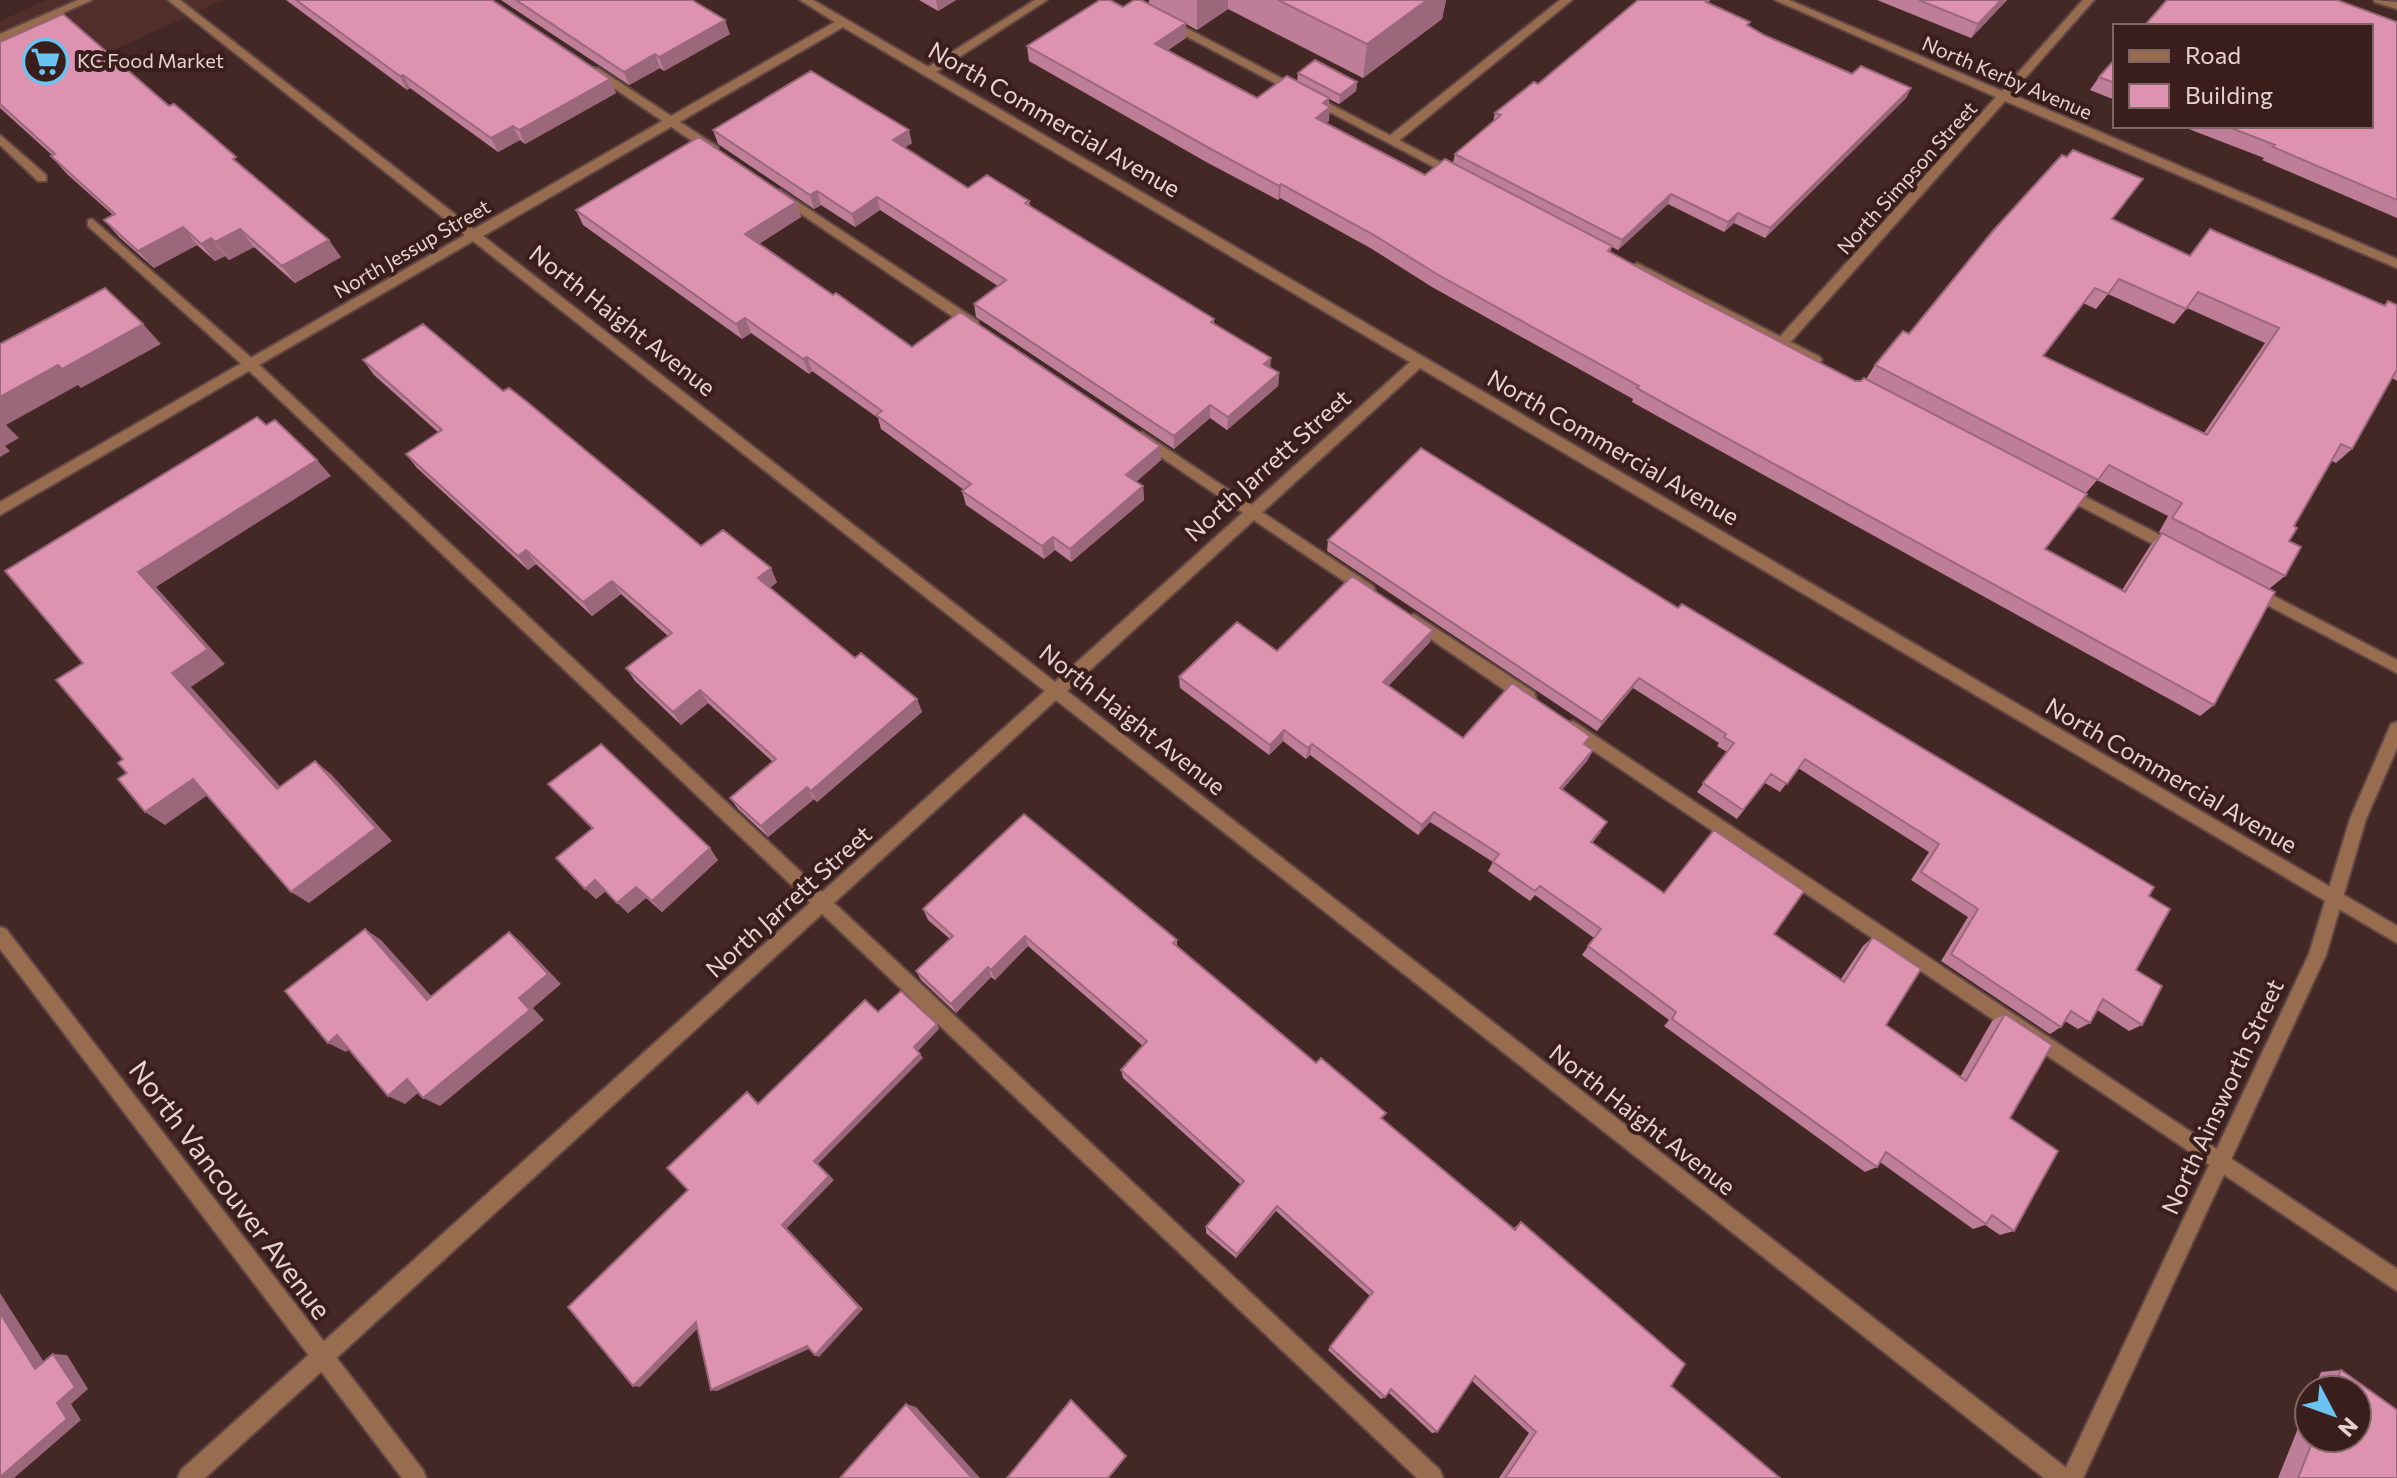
<svg xmlns="http://www.w3.org/2000/svg" width="2397" height="1478" font-family="Commissioner,sans-serif">
  <style>
    .built { fill: #512e2b }
    .lines { fill: none; stroke-linecap: round; stroke-linejoin: round }
    .service-casing { stroke: #614745; stroke-width: 4 }
    .minor-casing { stroke: #614745; stroke-width: 4 }
    .tertiary-casing { stroke: #614745; stroke-width: 4 }
    .service { fill: #986d4f; fill-rule: evenodd }
    .minor { fill: #986d4f; fill-rule: evenodd }
    .tertiary { fill: #986d4f; fill-rule: evenodd }
    .wall { fill: #be7e97; fill-rule: evenodd }
    .shaded-wall { fill: #9b677b }
    .building { fill: #dd93b0; stroke: #9b677b; stroke-width: 2; fill-rule: evenodd }
    .labels { text-anchor: middle; stroke-width: 8; stroke-linejoin: round; paint-order: stroke }
    .far-poi-label { font-size: 20px; fill: #e6d3d1; stroke: #3a1e1c; text-anchor: start }
    .far-street-label { font-size: 20px; fill: #e6d3d1; stroke: #3a1e1c }
    .street-label { font-size: 24px; fill: #e6d3d1; stroke: #3a1e1c }
    .near-street-label { font-size: 28px; fill: #e6d3d1; stroke: #3a1e1c }
  </style>
  <rect width="100%" height="100%" fill="#442826"/>
  <path class="built" d="M46 0H223L0 102V21Z"/>
  <g class="lines">
    <defs>
      <path id="service" d="M78 0H92L0 41V34Z
        M1165 21H1173L1463 174 1457 178 1453 177 1165 25Z
        M590 68H598L718 147V153H710L590 72Z
        M0 135 46 175V181H38L0 145Z
        M780 190 978 321V327H968L776 197V191Z
        M92 219 256 362 1440 1470 1443 1478H1417L246 368 88 226V220Z
        M1637 263 1820 357 1822 360 1815 365 1810 363 1633 270 1631 267Z
        M1142 432 1373 586 1375 590 1373 594H1363L1137 441 1135 437Z
        M2062 485 2178 544 2180 548 2178 552H2168L2057 494 2055 490Z
        M2253 585 2397 660V673L2248 595 2246 591 2248 587Z
        M1414 614 1534 692 1536 697 1534 702H1522L1409 624 1406 620 1409 616Z
        M1573 721 2397 1269V1291L1567 733 1565 728 1567 723Z"/>
      <path id="minor" d="M168 0H180L474 229 835 22 800 0H813L928 67 1035 0H1047L936 72 2397 926V943L1420 368 1067 691 2069 1470 2072 1478H2044L1056 700 205 1478H178L181 1470 1045 691 473 241 0 515V502L465 235ZM843 27 1410 362 1055 682 483 236Z
        M1560 0H1572L1396 143H1388V137Z
        M1775 0H1789L2002 91 2083 0H2094L2011 94 2397 259V268L2005 101 1787 346H1777V340L1996 97Z
        M2374 0 2397 2V9L2375 2Z"/>
      <path id="tertiary" d="M2397 722V748L2366 819 2326 955 2083 1478H2061L2309 954 2350 819 2391 724Z
        M0 927 6 929 423 1470 426 1478H402L0 949Z"/>
    </defs>
    <use href="#service" class="service-casing"/>
    <use href="#minor" class="minor-casing"/>
    <use href="#tertiary" class="tertiary-casing"/>
    <use href="#service" class="service"/>
    <use href="#minor" class="minor"/>
    <use href="#tertiary" class="tertiary"/>
  </g>
  <path class="wall" d="M286 0H492L616 93 525 144 520 140 498 152 410 88 407 90Z
    M501 0H692L730 34 664 71 660 68 629 85Z
    M919 0H956L938 11Z
    M1149 0H1446L1442 19 1363 78 1228 9 1197 30 1186 24V38L1168 50 1257 98 1297 82 1298 73 1357 82 1356 91 1339 104 1329 99V121L1326 123 1425 175 1453 163 1455 154 1493 122 1495 113 1538 84 1638 0H1710L1708 3 1764 35 1852 74 1911 88 1906 98 1765 238 1734 223 1724 232 1668 204 1618 250 1612 247 1610 252 1667 283 1855 381H1861L1866 379 1875 365 1909 334 2113 219 2189 256 2210 229 2384 305 2388 301 2397 305V381L2392 378 2352 449 2336 463 2332 461 2294 526 2289 541 2285 576 2269 589 2214 705 2200 716 1668 422 1632 402 1633 399 1432 287 1372 249 1280 198 1278 200 1208 163 1029 61 1027 46 1123 7 1149 4ZM2108 294 2174 324 2187 308 2265 343 2204 433 2043 356 2083 303 2096 309ZM2097 480 2168 516 2159 532 2162 534 2150 546 2122 590 2045 549 2086 493Z
    M1877 0H2007L1971 38Z
    M2397 22V218L2262 160 2264 158 2181 126H2371Z
    M0 42 169 106 242 166 341 257 295 283 254 247 229 260 225 256 215 261 197 245 154 268 119 237 104 220 113 215 67 174 51 156 52 155 0 108Z
    M2115 59V100L2090 90 2099 77Z
    M713 130 912 143 905 147 968 188 1029 201 1030 206 1214 319V323L1270 367 1279 373 1278 386 1227 430 1210 418 1174 449 976 317 974 304 998 286 880 210 855 227 821 205 814 209 718 144Z
    M796 202 801 217 759 244 833 295 912 347 1161 460 1136 482 1143 486 1144 500 1071 562 1055 550 1044 559 966 505 962 491 964 490 881 429 878 418 812 371 809 374 751 333 742 339 583 225 576 210Z
    M363 360 503 391 701 546 777 582 770 588 855 658 917 699 922 712 817 802 814 799 768 837 738 809 730 798 773 762 708 703 681 725 635 681 626 668 668 636 621 594 592 616 536 564 528 570 417 468 406 454 439 433 374 375Z
    M1328 540 1678 608 2149 896 2136 970 2142 1025 2129 1031 2097 1010 2090 1023 2078 1029 2065 1021 2061 1027 2050 1034 1941 961 1968 917 1911 880 1929 852 1798 768 1780 792 1765 783 1737 819 1697 792 1727 752 1717 746 1719 743 1633 688 1597 731 1327 551Z
    M1430 642 1388 686 1463 738 1585 745 1593 750 1587 761 1562 790 1601 832 1592 843 1664 893 1774 934 1841 979 1863 946 1873 937 1886 1025 1960 1077 1992 1021 2005 1014 2014 1231 2000 1235 1985 1225 1973 1229 1880 1162 1877 1167 1865 1172 1664 1026 1669 1020 1582 955 1594 938 1535 895 1530 901 1488 871 1493 862 1430 822 1418 835 1310 755 1306 759 1283 741 1269 755 1180 688 1179 677 1277 651Z
    M548 784 718 860 662 912 646 898 628 913 606 891 596 899 592 829Z
    M923 909 1177 940V946L1316 1063 1386 1113 1382 1119 1514 1228 1521 1222 1671 1386 1780 1478H1499L1529 1433 1472 1381 1437 1432 1432 1433 1388 1392 1385 1397 1381 1399 1328 1350 1370 1296 1276 1211 1236 1258 1206 1233V1227L1241 1185 1123 1078 1121 1070 1143 1046 1028 946 995 980 991 977 956 1013 921 980 916 971 950 939 928 920Z
    M2341 1370 2397 1410V1478H2278L2309 1401V1438H2357V1390H2314L2321 1372Z"/>
  <path class="shaded-wall" d="M936 0H956L938 11Z
    M1197 0H1228V9L1197 30Z
    M1427 0H1446L1442 19 1363 78 1367 44Z
    M2001 0H2007L1971 38 1978 24Z
    M725 20 730 34 664 71 659 57Z
    M1186 23V38L1156 58 1155 44Z
    M655 54 660 68 629 85 624 72Z
    M403 75 410 88 407 90 400 76Z
    M610 79 616 93 525 144 519 130Z
    M1357 82 1356 91 1339 104 1340 95Z
    M1911 88 1906 98 1765 238 1770 228Z
    M1329 98 1328 109 1330 107 1329 121 1314 132 1316 118 1323 103Z
    M513 126 520 140 498 152 491 138Z
    M909 130 912 143 896 153 893 140Z
    M1281 184 1280 198 1278 200 1279 186Z
    M817 191 821 205 814 209 810 195Z
    M1671 194 1668 204 1618 250 1622 240Z
    M877 197 880 210 855 227 852 214Z
    M796 202 801 217 750 249 745 234Z
    M1738 213 1734 223 1724 232 1728 222Z
    M183 227 197 245 154 268 138 251Z
    M240 229 254 247 229 260 215 242Z
    M211 238 225 256 215 261 201 244Z
    M329 240 341 257 295 283 282 266Z
    M745 318 751 333 742 339 736 324Z
    M143 324 161 344 81 388 78 385 6 425 19 438 5 446 10 451 0 457V397L58 365Z
    M807 357 812 371 809 374 803 359Z
    M1271 358 1270 371 1264 364Z
    M1279 373 1278 386 1227 430 1228 417Z
    M1210 405V418L1174 449V436Z
    M1160 446 1161 460 1127 489 1126 475Z
    M317 460 331 476 156 587 225 664 191 687 294 802 277 789 172 673 138 572Z
    M1143 486 1144 500 1071 562 1070 549Z
    M1053 537 1055 550 1044 559 1042 546Z
    M526 550 536 564 528 570 518 556Z
    M771 568 777 582 765 592 758 578Z
    M612 581 621 594 592 616 583 602Z
    M1433 630 1430 642 1381 694 1383 682Z
    M1639 678 1633 688 1597 731 1602 722Z
    M700 690 708 703 681 725 673 712Z
    M917 699 922 712 817 802 811 791Z
    M1284 730 1283 741 1269 755 1270 745Z
    M1312 744 1310 755 1306 759 1308 748Z
    M1593 750 1587 761 1554 799 1560 788Z
    M315 761 332 775 392 841 309 903 291 892Z
    M193 779 212 792 165 825 145 812Z
    M807 787 814 799 768 837 761 826Z
    M1434 812 1430 822 1418 835 1422 825Z
    M710 848 718 860 662 912 652 901Z
    M595 880 606 891 596 899 585 889Z
    M636 887 646 898 628 913 617 903Z
    M365 929 381 940 443 1009 427 1000Z
    M509 932 522 943 561 984 533 1008 544 1020 440 1106 423 1098 519 998Z
    M1025 936 1028 946 995 980 991 970Z
    M988 967 991 977 956 1013 951 1004Z
    M937 1024 939 1029 917 1052 914 1047Z
    M337 1035 355 1045 346 1052 328 1043Z
    M920 1054 923 1058 818 1164 834 1180 787 1228 863 1309 819 1357 815 1355 782 1225 814 1161Z
    M407 1079 424 1088 405 1104 388 1096Z
    M1277 1206 1276 1211 1236 1258 1237 1254Z
    M0 1293 49 1370 35 1369 0 1313Z
    M696 1322 702 1324 640 1387 633 1386Z
    M807 1346 811 1348 717 1391 711 1390Z
    M53 1354 67 1355 88 1389 71 1404 81 1420 14 1478H0L57 1403Z
    M906 1404 916 1407 980 1478H972Z"/>
  <path class="building" d="M296 0H492L610 79 519 130 513 126 491 138 403 75 400 76Z
    M516 0H692L725 20 659 57 655 54 624 72Z
    M1100 0H1110L1123 7 1134 0H1141L1186 23 1155 44 1257 98 1287 76 1329 98 1323 103 1330 107 1316 118 1425 175 1445 159 1612 246 1608 251 1667 283 1855 381H1861L1864 378 2087 494 2045 549 2125 592 2162 533 2275 592 2214 705 1674 409 1637 388 1639 386 1435 273 1374 235 1281 184 1279 186 1209 148 1027 46Z
    M1278 0H1427L1367 44Z
    M1638 0H1709L1706 2 1750 22 1747 25 1764 35 1852 74 1861 66 1911 88 1770 228 1738 213 1728 222 1671 194 1622 240 1455 154 1501 115 1495 113 1534 82 1538 84Z
    M1919 0H2001L1978 24Z
    M2167 0H2337L2397 22V200L2273 147 2275 145 2226 126H2371V26H2144Z
    M63 14 169 106 174 104 205 130 236 157 233 159 329 240 282 266 240 229 215 242 211 238 201 244 183 227 138 251 104 220 115 214 51 156 55 154 0 104V42Z
    M2115 59V83L2099 77Z
    M1315 60 1357 82 1340 95 1298 73Z
    M811 71 909 130 893 140 968 188 987 175 1029 201 1025 203 1214 319 1211 322 1271 358 1264 364 1279 373 1228 417 1210 405 1174 436 974 304 1006 280 877 197 852 214 817 191 810 195 713 130Z
    M699 137 796 202 745 234 833 295 836 293 912 347 960 312 1160 446 1126 475 1143 486 1070 549 1053 537 1042 546 962 491 971 484 876 415 882 411 807 357 803 359 745 318 736 324 576 210Z
    M2073 150 2143 179 2112 219 2190 256 2210 229 2385 306 2388 301 2397 305V369L2352 449 2341 444 2294 526 2297 528 2289 541 2301 547 2285 576 2172 518 2182 503 2109 465 2098 480 1875 365 1903 331 1909 334 1992 232 2062 155 2067 157ZM2119 279 2186 309 2198 292 2279 328 2207 435 2043 356 2095 288 2108 294Z
    M105 288 143 324 62 369 58 365 0 397V344Z
    M423 324 503 391 509 388 526 401 701 546 723 530 771 568 758 578 855 658 861 653 917 699 811 791 807 787 761 826 730 798 776 759 700 690 673 712 626 668 672 633 612 581 583 602 526 550 518 556 406 454 442 430 363 360Z
    M257 417 266 425 275 420 317 460 138 572 208 649 172 673 277 789 315 761 376 828 291 892 193 779 145 812 118 779 127 773 118 763 123 759 56 680 83 663 5 571Z
    M1421 448 1678 608 1682 604 2154 887 2149 896 2170 909 2136 970 2162 986 2142 1025 2103 999 2090 1023 2071 1011 2061 1027 1951 954 1978 909 1921 872 1939 844 1805 759 1787 784 1771 774 1743 810 1703 783 1734 743 1724 737 1726 734 1639 678 1602 722 1328 540Z
    M1352 576 1433 630 1383 682 1463 738 1512 683 1590 736 1584 744 1593 750 1560 788 1607 822 1591 842 1664 893 1714 830 1804 891 1774 934 1844 982 1873 937 1921 969 1886 1025 1966 1081 2005 1014 2052 1045 2010 1118 2058 1151 2014 1231 1992 1215 1986 1224 1886 1152 1877 1167 1672 1019 1676 1012 1588 946 1601 929 1540 886 1535 891 1493 862 1499 854 1434 812 1422 825 1312 744 1308 748 1284 730 1270 745 1179 677 1237 622 1277 651Z
    M601 744 710 848 652 901 636 887 617 903 595 880 585 889 556 858 593 828 548 784Z
    M1024 814 1177 940 1173 943 1316 1063 1321 1058 1386 1113 1381 1118 1515 1230 1521 1222 1685 1364 1671 1386 1780 1478H1505L1536 1432 1475 1376 1437 1432 1391 1389 1385 1397 1330 1347 1373 1292 1277 1206 1237 1254 1206 1227 1244 1181 1121 1070 1147 1041 1025 936 991 970 988 967 951 1004 916 971 953 936 923 909Z
    M365 929 427 1000 509 932 548 974 519 998 530 1010 423 1098 407 1079 388 1096 337 1035 328 1043 285 991Z
    M901 991 937 1024 914 1047 920 1054 814 1161 829 1176 782 1225 859 1307 815 1355 807 1346 711 1390 696 1322 633 1386 568 1307 688 1190 667 1168 747 1092 758 1104 865 1000 878 1012Z
    M0 1313 35 1369 53 1354 75 1387 57 1403 67 1419 0 1477Z
    M2341 1370 2397 1410V1478H2298L2314 1438H2357V1390H2333Z
    M1071 1400 1126 1456 1108 1478H1007Z
    M906 1404 972 1478H840Z"/>
  <defs>
    <symbol id="supermarket-ring" viewBox="-11 -11 22 22"><circle r="9.5" fill="#3a1e1c" stroke="#6ac3f1" stroke-width="1.5"/><path d="M-6-5.5h2.5l.6 2H6L4.5 2H-2.5L-4.4-4H-6ZM-1.5 3.2a1.3 1.3 0 1 0 .1 0ZM3 3.2a1.3 1.3 0 1 0 .1 0Z" fill="#6ac3f1"/></symbol>
  </defs>
  <g fill-rule="evenodd">
    <use href="#supermarket-ring" x="20" y="36" width="51" height="51"/>
  </g>
  <g class="labels">
    <g class="far-poi-label">
      <text x="77" y="68">KC Food Market</text>
    </g>
    <g class="far-street-label">
      <text transform="translate(2007 78) rotate(23)" y="7">North Kerby Avenue</text>
      <text transform="translate(1907 178) rotate(-48)" y="7">North Simpson Street</text>
      <text transform="translate(412 249) rotate(-30)" y="7">North Jessup Street</text>
    </g>
    <g class="street-label">
      <text transform="translate(1054 120) rotate(30)" y="8">North Commercial Avenue</text>
      <text transform="translate(622 321) rotate(38)" y="8">North Haight Avenue</text>
      <text transform="translate(1613 448) rotate(30)" y="8">North Commercial Avenue</text>
      <text transform="translate(1268 466) rotate(-42)" y="8">North Jarrett Street</text>
      <text transform="translate(1132 720) rotate(38)" y="8">North Haight Avenue</text>
      <text transform="translate(2171 776) rotate(30)" y="8">North Commercial Avenue</text>
      <text transform="translate(789 902) rotate(-42)" y="8">North Jarrett Street</text>
      <text transform="translate(2223 1097) rotate(-65)" y="8">North Ainsworth Street</text>
      <text transform="translate(1642 1120) rotate(38)" y="8">North Haight Avenue</text>
    </g>
    <g class="near-street-label">
      <text transform="translate(230 1190) rotate(53)" y="10">North Vancouver Avenue</text>
    </g>
  </g>
  <rect x="2113" y="24" width="260" height="104" fill="#3a1e1c" stroke="#7f6664" stroke-width="2"/>
  <rect x="2129" y="50" width="40" height="12" fill="#986d4f" stroke="#7f6664" stroke-width="2"/>
  <text x="2185" y="64" font-size="24" fill="#e6d3d1">Road</text>
  <rect x="2129" y="84" width="40" height="24" fill="#dd93b0" stroke="#7f6664" stroke-width="2"/>
  <text x="2185" y="104" font-size="24" fill="#e6d3d1">Building</text>
  <g transform="translate(2333 1414) rotate(131)"><circle r="38" fill="#3a1e1c" stroke="#7f6664" stroke-width="2"/>
  <path d="M0-6L14 30L0 20L-14 30Z" fill="#6ac3f1"/>
  <text y="-12" font-size="22" font-weight="bold" text-anchor="middle" fill="#e6d3d1">N</text>
  </g>
</svg>
